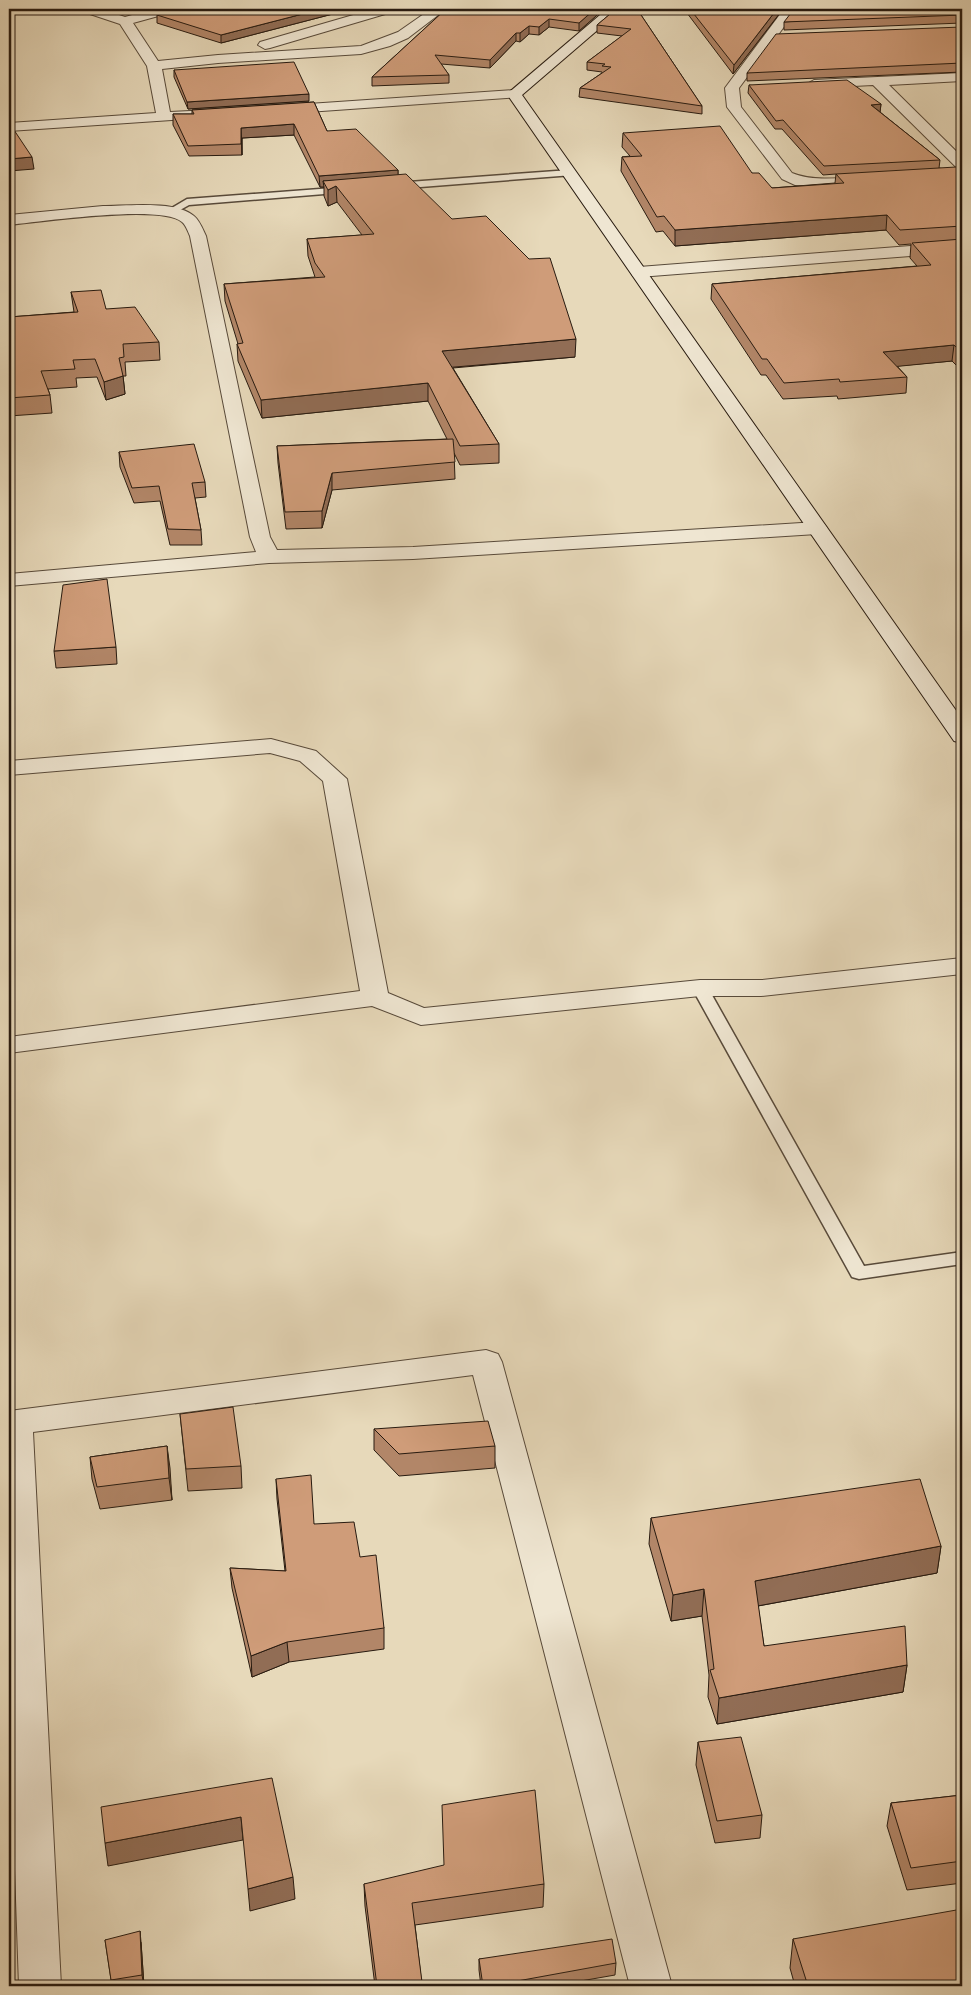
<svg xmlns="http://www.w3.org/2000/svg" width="971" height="1995" font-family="'EB Garamond',serif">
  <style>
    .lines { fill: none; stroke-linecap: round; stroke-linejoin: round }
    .lane-casing { stroke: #584a3a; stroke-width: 3 }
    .street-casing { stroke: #584a3a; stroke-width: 2 }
    .secondary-casing { stroke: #281b10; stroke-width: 2 }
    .path { stroke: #281b10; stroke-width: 2; stroke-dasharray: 0.5 1; stroke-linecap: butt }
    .lane { fill: #efe6d2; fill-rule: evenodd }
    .street { fill: #efe6d2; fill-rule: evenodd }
    .secondary { fill: #efe6d2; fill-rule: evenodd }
    .wall { fill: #b28668; stroke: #281b10 }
    .shaded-wall { fill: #916d55; stroke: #281b10 }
    .building { fill: #cf9c79; stroke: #281b10 }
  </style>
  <rect width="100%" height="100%" fill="#e7d9ba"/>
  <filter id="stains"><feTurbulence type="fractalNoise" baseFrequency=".004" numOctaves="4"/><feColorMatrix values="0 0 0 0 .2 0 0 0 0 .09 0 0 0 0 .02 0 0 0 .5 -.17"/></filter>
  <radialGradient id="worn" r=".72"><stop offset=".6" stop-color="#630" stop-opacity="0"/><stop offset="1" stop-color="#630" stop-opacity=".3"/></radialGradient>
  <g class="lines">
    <defs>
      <path id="lane" d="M570 170 575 173 573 175 395 189 390 186 395 183Z
        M346 187 349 188V192L189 205 173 214 165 212 187 199Z
        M700 983 708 988 864 1266 962 1252V1264L859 1279 852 1277 692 988Z"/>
      <path id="street" d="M82 9H101L125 17 154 9H174L173 12 133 23 158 61 218 55 361 46 398 32 431 9H446L408 38 390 46 361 54 218 63 162 69 170 112 211 110 216 111 218 114 216 117 9 131V123L156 113 147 66 120 24 84 12Z
        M374 9H394L392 12 270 48 265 49 258 45 260 42Z
        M784 9H797L739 88 741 107 792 173C817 183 847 177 873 175L881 180 878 183 815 188 795 185 782 179 727 107 725 88Z
        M962 73V81L889 85 962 157V170L957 168 873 85 814 88 807 84 814 80Z
        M514 90 519 91 521 94 519 97 279 114 272 110 279 106Z
        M103 206C126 206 176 200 194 216 200 221 203 230 206 236L270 537 277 550 413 547 817 522 824 524 827 528 824 532 817 534 413 559 269 563 9 586V574L256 552 250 537 190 236C188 232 186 225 182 222 161 204 40 222 9 225V215Z
        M962 242V252L639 277 633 276 631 272 633 268 639 267Z
        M271 739 316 751 347 779 388 993 424 1008 700 980H761L962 958V974L761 996H700L421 1025 372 1006 9 1053V1037L360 991 323 781 300 761 270 753 9 775V761Z
        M486 1350 498 1354 502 1362 672 1986H630L473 1375 33 1432 61 1986H19L9 1695V1411Z"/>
      <path id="secondary" d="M607 9H622L522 95 962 719V743L954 741 507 94Z"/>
    </defs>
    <use href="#lane" class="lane-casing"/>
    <use href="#street" class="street-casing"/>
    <use href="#secondary" class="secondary-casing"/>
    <path class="path" d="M9 15 20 9"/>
    <use href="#lane" class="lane"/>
    <use href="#street" class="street"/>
    <use href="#secondary" class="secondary"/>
  </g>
  <path class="wall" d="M131 9H148L140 11Z
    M161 9H352L221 43 157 23V15L162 14Z
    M446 9H604L579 31 549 27 539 35 529 34 520 42 516 41 490 68 441 64 449 75V83L372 86V77Z
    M616 9H638H637L702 106V114L579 97 580 88 602 73V72L587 70V62L622 36 597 33V25Z
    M684 9H783L733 74Z
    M962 9V23L784 30V22Z
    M962 27V72L747 81V73Z
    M174 70 309 101 188 109 174 77Z
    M749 85 881 104 880 112 940 160 939 168 962 172V371L952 361 897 366 907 377 906 393 838 399 837 396 783 399 766 375H761L711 299 712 284 917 266 910 258 911 244 899 245 886 230 675 246 663 231 656 232 621 171 622 157 630 156 622 147 623 133 752 173 772 188 835 183 836 174 823 175 782 129H775L748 93Z
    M314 102 327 131 398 170V175L575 357 453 368 499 444V463L460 465 454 453 455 479 332 490 322 528 286 529 278 463 277 446 447 439 428 401 262 418 238 361 237 344H238L225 301 224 284 315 277 308 256 307 239 362 235 337 202 328 206 324 196V187H320L294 135 242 138V155L189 156 173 125V114H192V110Z
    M71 292 106 309 159 342 160 360 125 362 126 376H123L125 394 106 400 97 377 76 378 77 387 48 389 50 395 52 413 9 416V317L74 312Z
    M119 452 205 482 206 497 195 498 201 530 202 545H170L160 501 134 503 120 467Z
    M116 647 117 664 56 668 54 651Z
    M180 1414 241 1466 242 1488 188 1491Z
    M374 1429 495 1446V1468L399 1476 374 1450Z
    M167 1446 172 1500 100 1509 92 1479 90 1457Z
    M276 1479 314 1524 360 1557 384 1628V1649L289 1662 252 1677 232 1588 230 1568 285 1571 277 1499Z
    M651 1518 941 1546 937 1573 758 1606 764 1646 907 1665 903 1692 717 1724 708 1697 709 1675 702 1616 671 1621 649 1544Z
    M698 1742 762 1815 760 1838 715 1843 696 1765Z
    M962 1795V1883L907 1890 887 1826 891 1803Z
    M364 1884H544L543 1907 415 1925 422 1986H375L365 1906Z
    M793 1939 962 1986H795L790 1968Z
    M105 1940 141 1942 144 1986H112Z
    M479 1959 616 1963 615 1975 552 1986H481L479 1970Z"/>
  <path class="shaded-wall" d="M139 9H148L140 11Z
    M322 9H352L221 43V35Z
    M595 9H604L579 31V23Z
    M777 9H783L733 74 734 65Z
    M549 19V27L539 35V27Z
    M529 26V34L520 42V33Z
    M516 33V41L490 68V60Z
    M309 94V101L188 109 187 102Z
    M881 104 880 112 871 105Z
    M294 124V135L242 138V155L241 128Z
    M32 157 34 169 9 171V159Z
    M398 170V181H323L324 187H320L319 176Z
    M336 186 337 202 328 206V190Z
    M887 215 886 230 675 246V230Z
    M576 339 575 357 443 368 442 351Z
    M954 345 952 361 881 368 883 352Z
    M123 376 125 394 106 400 104 382Z
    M428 383V401L262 418 261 400Z
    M332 473V490L322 528V511Z
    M167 1446 170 1468 172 1500 169 1478Z
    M941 1546 937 1573 752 1607 755 1581Z
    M704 1589 702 1616 671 1621 673 1595Z
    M287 1642 289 1662 252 1677 251 1656Z
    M907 1665 903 1692 717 1724 719 1698Z
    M241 1817 243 1840 108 1866 105 1843Z
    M293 1877 295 1899 250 1911 248 1889Z
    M140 1931 141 1942 144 1986 142 1975Z
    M422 1982V1986H403Z"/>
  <path class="building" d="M161 9H322L221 35 157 15 170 12Z
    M446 9H595L579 23 549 19 539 27 529 26 520 33H516L490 60 435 55 449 75 372 77Z
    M616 9H637L702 106 580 88 611 67 602 66 605 64 587 62 631 29 597 25Z
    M690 9H777L734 65Z
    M794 9H962V15L784 22Z
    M962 27V63L747 73 776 34Z
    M294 62 309 94 187 102 174 70Z
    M847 80 881 104 871 105 940 160 824 166 783 120 776 121 749 85Z
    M314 102 327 131 356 129 398 170 319 176 294 124 241 128V144L188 146 173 114H194L192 110Z
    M720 126 752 173H759L772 188 844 183 836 174 956 167 962 172V226L900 230 887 215 675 230 664 216 657 217 622 157 642 156 623 133Z
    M9 130H14L32 157 9 159Z
    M406 174 452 219 486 216 529 259 550 258 576 339 442 351 499 444 460 446 428 383 261 400 237 344 243 343 224 284 325 277 315 263 307 239 374 234 336 186 328 190 323 181Z
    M962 239V353L954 345 883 352 907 377 840 382 839 379 784 383 767 359H762L712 284 931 265 912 243Z
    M101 290 106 309 135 307 159 342 123 344 124 357 119 358 123 376 104 382 95 359 73 360 75 369 41 371 50 395 9 398V317L78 312 71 292Z
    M453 439 455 462 332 473 322 511 285 512 277 446Z
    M194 444 205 482 192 483 201 530 168 529 159 486 132 488 119 452Z
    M107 579 116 647 54 651 63 585Z
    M233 1407 241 1466 186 1469 180 1414Z
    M488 1421 495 1446 399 1454 374 1429Z
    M167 1446 169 1478 97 1487 90 1457Z
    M311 1475 314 1524 354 1522 360 1557 376 1555 384 1628 287 1642 251 1656 230 1568 286 1571 276 1479Z
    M920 1479 941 1546 755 1581 764 1646 905 1626 907 1665 719 1698 710 1670 714 1669 704 1589 673 1595 651 1518Z
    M741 1737 762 1815 717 1821 698 1742Z
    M272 1778 293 1877 248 1889 241 1817 105 1843 101 1807Z
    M535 1790 544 1884 412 1903 422 1982 403 1986H377L364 1884 444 1865 442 1805Z
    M962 1795V1861L911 1868 891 1803Z
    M962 1909V1986H808L793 1939Z
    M140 1931 142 1975 111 1980 105 1940Z
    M612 1939 616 1963 490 1986H483L479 1959Z"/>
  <rect width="971" height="1995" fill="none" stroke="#e7d9ba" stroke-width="30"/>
  <rect x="10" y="10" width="951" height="1975" fill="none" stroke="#281b10" stroke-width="2.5"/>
  <rect x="15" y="15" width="941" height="1965" fill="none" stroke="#281b10"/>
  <rect width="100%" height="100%" filter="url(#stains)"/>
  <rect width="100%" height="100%" fill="url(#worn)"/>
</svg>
